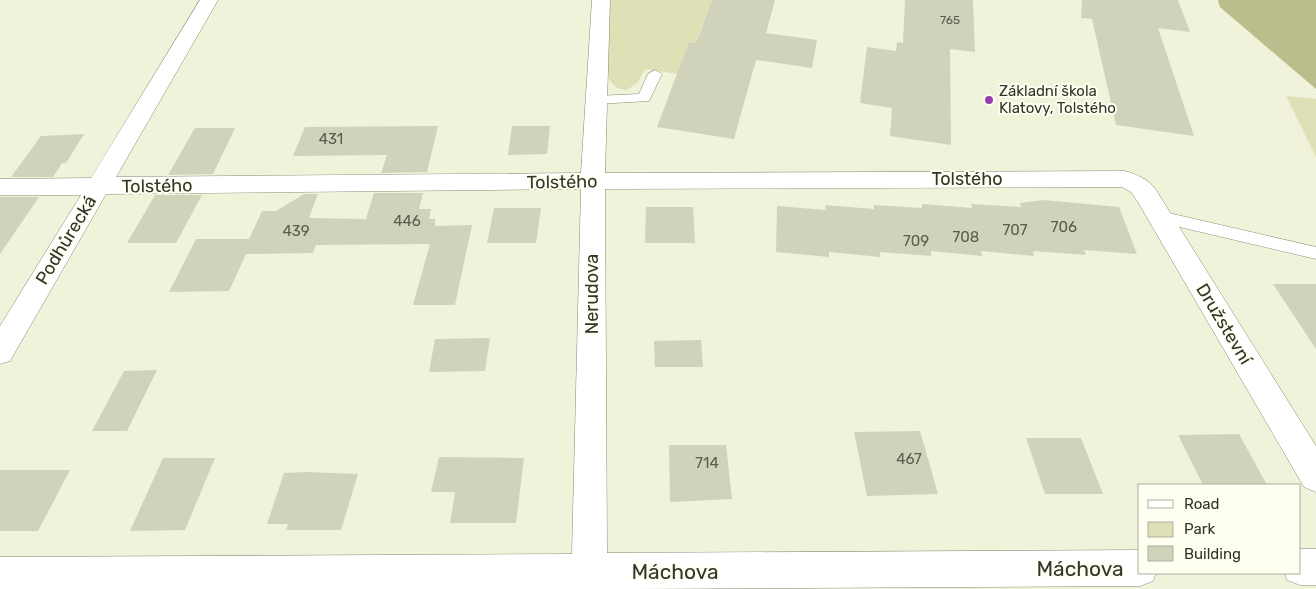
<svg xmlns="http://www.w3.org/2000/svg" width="1316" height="589" font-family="Rubik,sans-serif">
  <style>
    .green { fill: #dfe0b5 }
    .forest { fill: #bcbd8d }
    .building { fill: #d1d2ba }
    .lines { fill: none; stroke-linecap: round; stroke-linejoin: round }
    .lane-casing { stroke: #888973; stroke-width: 1 }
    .street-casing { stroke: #888973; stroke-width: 1 }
    .lane { fill: #fff; fill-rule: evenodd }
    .street { fill: #fff; fill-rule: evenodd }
    .poi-dot { fill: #953eaa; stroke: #fefff0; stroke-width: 2 }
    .labels { text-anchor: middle; stroke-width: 4; stroke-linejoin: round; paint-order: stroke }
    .far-number-label { font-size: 12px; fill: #5a5c4e }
    .far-poi-label { font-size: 15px; fill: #33342a; stroke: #fefff0; text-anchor: start }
    .number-label { font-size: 15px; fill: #5a5c4e }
    .street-label { font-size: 18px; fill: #33342a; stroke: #fefff0 }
    .near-street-label { font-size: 21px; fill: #33342a; stroke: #fefff0 }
  </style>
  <rect width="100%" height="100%" fill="#f1f2da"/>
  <path class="green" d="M609 0H712L697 39 698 43 689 42 677 74 645 69 637 83 627 90C616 90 610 83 607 73Z
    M1286 96 1316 99V157Z"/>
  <path class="forest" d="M1218 0H1316V89L1220 7Z"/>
  <path class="building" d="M712 0H775L766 33 817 40 812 68 756 60 734 139 657 127 689 42 696 43Z
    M905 0H973L975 52 950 49 951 145 890 136 892 108 860 103 867 47 896 51 897 42 903 43Z
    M1082 0H1178L1190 32 1158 28 1194 136 1116 125 1092 19 1081 18Z
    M438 126 427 172 381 173 387 155 293 156 305 127Z
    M512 126H550L547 154 508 155Z
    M195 128H235L213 174 168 175Z
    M84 134 66 163H62L53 177H11L41 136Z
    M374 193H423L419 209H431L429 219H435V226L472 225 455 305H413L430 244 316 245 313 253 246 254 229 291 169 292 196 239H249L262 211H276L304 194H318L309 218 366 219Z
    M155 195H202L176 243H127Z
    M0 197H39L0 254Z
    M1044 200 1119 207 1137 254 1084 250 1086 255 1033 251 1034 256 981 251 982 256 931 251V256L880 252V257L829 252V257L776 252 777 206 826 210 825 205 874 209V205L922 208V204L972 208 971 204 1021 207 1020 203Z
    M646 207H693L695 243H645Z
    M494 208H541L536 243H487Z
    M1273 284H1316V349Z
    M490 338 485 371 429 372 435 339Z
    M701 340 703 367H655L654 341Z
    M157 370 127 431H92L124 371Z
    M920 431 938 494 867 496 854 432Z
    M1239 434 1267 485H1203L1178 435Z
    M1026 438H1081L1103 494H1045Z
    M669 445H726L732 499 670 502Z
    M439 457 524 458 516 523H450L455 492H431Z
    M163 458H215L185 530 130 531Z
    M0 470H70L38 531H0Z
    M305 472 358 474 341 530H286L288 524H267L284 473Z"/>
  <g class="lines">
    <defs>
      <path id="lane" d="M655 70 662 74 649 101 596 104 591 103 589 100 591 97 596 96 639 94 648 74Z
        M1160 211 1316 247V259L1154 221 1152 217 1154 213Z"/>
      <path id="street" d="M200 0H218L116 177 581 173 592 0H610L605 173 1125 171C1138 175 1148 179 1156 190L1316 446V492L1304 487 1138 202 1131 192 1122 187 605 189 607 553 1140 550V573H1156L1153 581 1140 586 632 589H0V557L572 554 581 189 106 194 10 361 0 364V326L81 195H0V179L91 178Z
        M1300 549H1316V585H1300L1287 580 1285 573H1300Z"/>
    </defs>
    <use href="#lane" class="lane-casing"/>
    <use href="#street" class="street-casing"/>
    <use href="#lane" class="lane"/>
    <use href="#street" class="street"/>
  </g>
  <circle class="poi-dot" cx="989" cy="100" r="5"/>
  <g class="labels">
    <g class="far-number-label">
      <text x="950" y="24">765</text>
    </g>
    <g class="far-poi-label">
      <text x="999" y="96">Základní škola<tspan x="999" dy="17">Klatovy, Tolstého</tspan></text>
    </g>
    <g class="number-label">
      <text x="331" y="144">431</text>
      <text x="407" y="226">446</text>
      <text x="1064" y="232">706</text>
      <text x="1015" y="235">707</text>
      <text x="296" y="236">439</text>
      <text x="966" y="242">708</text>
      <text x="916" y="246">709</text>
      <text x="909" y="464">467</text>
      <text x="707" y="468">714</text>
    </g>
    <g class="street-label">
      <text x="967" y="185">Tolstého</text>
      <text transform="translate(562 182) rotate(-1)" y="6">Tolstého</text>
      <text transform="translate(157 186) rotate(-1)" y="6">Tolstého</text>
      <text transform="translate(66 240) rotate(-59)" y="6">Podhůrecká</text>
      <text transform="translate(592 294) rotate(-90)" y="6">Nerudova</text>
      <text transform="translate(1224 324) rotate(59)" y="6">Družstevní</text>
    </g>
    <g class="near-street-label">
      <text x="1080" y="576">Máchova</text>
      <text x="675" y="579">Máchova</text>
    </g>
  </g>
  <rect x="1138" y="484" width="162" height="90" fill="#fefff0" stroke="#adaea1"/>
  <rect x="1148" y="500" width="25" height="8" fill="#ffffff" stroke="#adaea1"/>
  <text x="1184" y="509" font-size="15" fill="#33342a">Road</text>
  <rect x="1148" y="522" width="25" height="15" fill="#dfe0b5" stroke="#adaea1"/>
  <text x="1184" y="534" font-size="15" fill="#33342a">Park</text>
  <rect x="1148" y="546" width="25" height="15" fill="#d1d2ba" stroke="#adaea1"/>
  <text x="1184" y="559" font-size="15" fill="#33342a">Building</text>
</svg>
